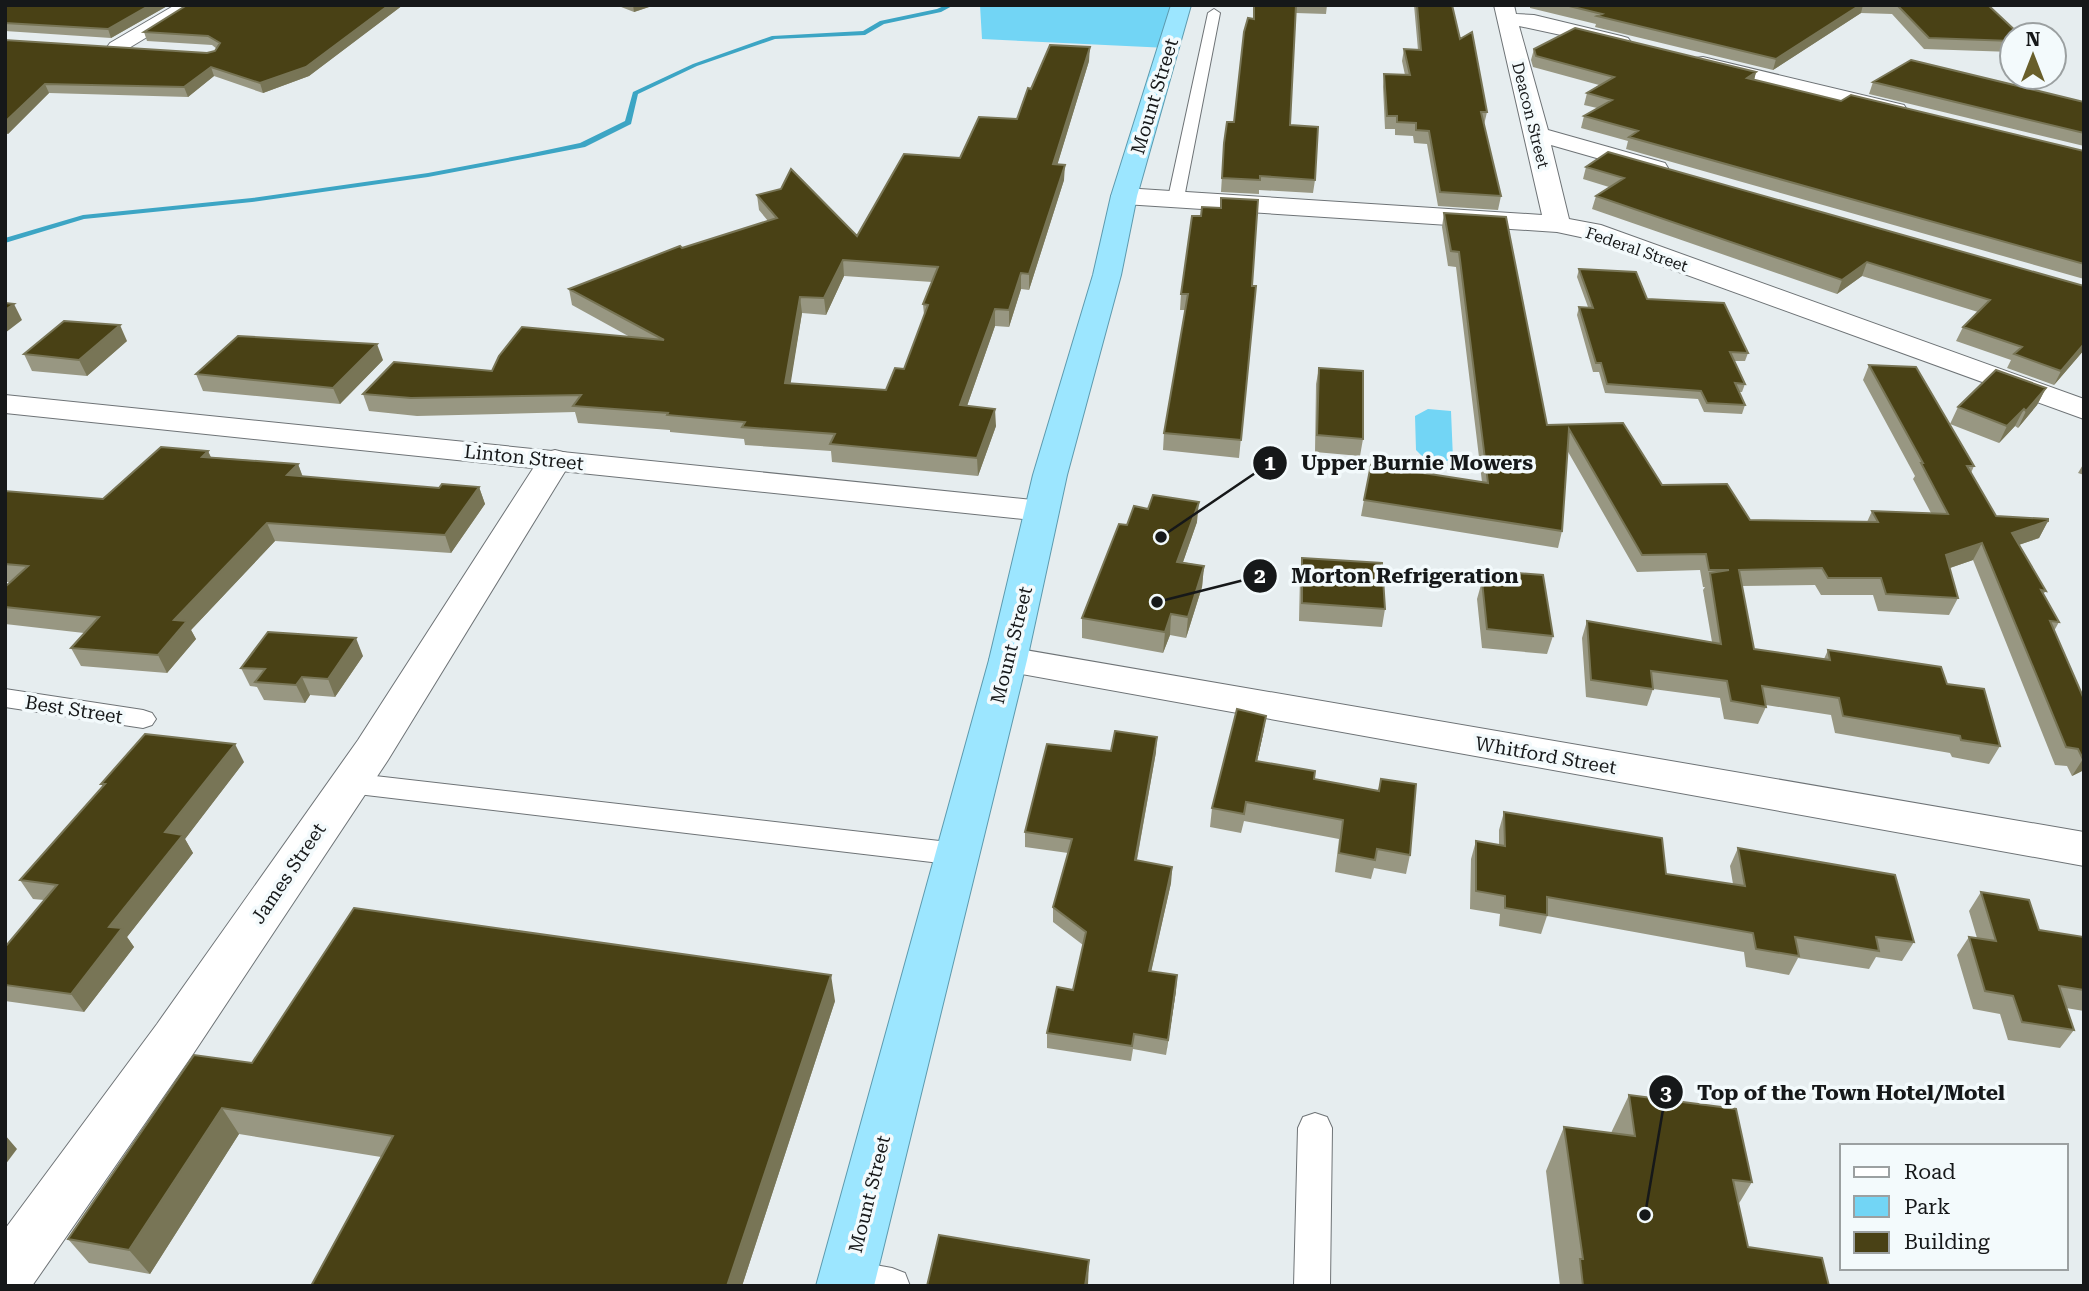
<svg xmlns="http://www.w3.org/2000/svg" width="2089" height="1291" font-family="'Roboto Serif',serif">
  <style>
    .green { fill: #72d5f5 }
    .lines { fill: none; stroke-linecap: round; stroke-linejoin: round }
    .stream { fill: #3ca5c4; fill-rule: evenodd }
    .service-casing { stroke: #6e7376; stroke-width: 2 }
    .minor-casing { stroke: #6e7376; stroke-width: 2 }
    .tertiary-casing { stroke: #6e7376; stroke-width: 2 }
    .trunk-casing { stroke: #5d9aae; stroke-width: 2 }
    .service { fill: #fff; fill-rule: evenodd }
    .minor { fill: #fff; fill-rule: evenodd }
    .tertiary { fill: #fff; fill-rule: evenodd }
    .trunk { fill: #9ce6ff; fill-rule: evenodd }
    .wall { fill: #989782; fill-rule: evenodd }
    .shaded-wall { fill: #787556 }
    .building { fill: #494115; stroke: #787556; stroke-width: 2; fill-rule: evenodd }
    .labels { text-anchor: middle; stroke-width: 7; stroke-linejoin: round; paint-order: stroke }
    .far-street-label { font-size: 16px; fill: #161819; stroke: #f3fafc }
    .street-label { font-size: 19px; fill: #161819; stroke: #f3fafc }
    .leader { fill: none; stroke: #161819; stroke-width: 2.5 }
    .callout-dot { fill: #161819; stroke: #f3fafc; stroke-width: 2.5 }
    .mark-label { font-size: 21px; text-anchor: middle; font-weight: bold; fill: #fff }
    .callout-label { font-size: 21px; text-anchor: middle; font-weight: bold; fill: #161819; stroke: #f3fafc; stroke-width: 7; stroke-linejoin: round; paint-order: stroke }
  </style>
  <rect width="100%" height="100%" fill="#e6edef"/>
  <path class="green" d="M980 5H1181L1168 48 982 39Z
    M1428 409 1451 411 1453 459 1443 462 1426 460 1416 450 1415 416Z"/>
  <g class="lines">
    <path class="stream" d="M946 5H954L941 12 884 24 865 35 775 39 697 66 638 94 631 124 585 147 528 158 428 177 252 202 84 219 5 243V238L83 215 252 198 428 173 528 154 580 143 625 121 633 92 693 64 772 36 863 31 880 21 937 9Z"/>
    <defs>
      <path id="service" d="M1214 9 1220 13 1184 198 1176 203 1168 198 1208 13Z
        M5 689 143 710 152 713 156 719 152 725 143 728 5 707Z
        M349 773 957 843 967 846 971 854 967 862 957 865 349 793 339 790 335 783 339 776Z
        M1315 1113 1327 1117 1332 1128 1330 1286H1294L1298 1128 1303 1117Z
        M847 1260 892 1268 905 1273 910 1286H832L829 1278 834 1265Z"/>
      <path id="minor" d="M175 5H200L124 51H110L107 47 110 43Z
        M1494 5H1514L1516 14 1534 15 1621 36 1628 38 1631 42 1628 46 1621 48 1519 26 1548 130 1665 163 1668 168 1665 173 1656 175 1551 145 1569 219 1601 225 2084 399V419L1585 238 1557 232 1124 204 1115 201 1111 196 1115 191 1124 188 1542 215Z
        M1703 57 1904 105 1907 110 1904 115 1896 117 1695 68 1692 63 1695 58Z
        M555 450 567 453 572 460 388 760 193 1054 32 1286H5V1229L157 1024 358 740 543 453Z
        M1008 647 2084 832V866L994 669 989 660 994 651Z"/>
      <path id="tertiary" d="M5 395 1042 501 1054 504 1059 511 1054 518 1042 521 5 413Z"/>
      <path id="trunk" d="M1171 5H1191L1137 196 1121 275 1067 475 1027 660 874 1286H816L989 660 1033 475 1093 275 1111 196Z"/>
    </defs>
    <use href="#service" class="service-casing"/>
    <use href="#minor" class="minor-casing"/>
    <use href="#tertiary" class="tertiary-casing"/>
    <use href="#trunk" class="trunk-casing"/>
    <use href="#service" class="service"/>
    <use href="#minor" class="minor"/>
    <use href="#tertiary" class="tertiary"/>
    <use href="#trunk" class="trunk"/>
  </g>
  <path class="wall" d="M5 5H169L111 38 5 31Z
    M187 5H403L309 76 263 93 214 76 188 97 49 93 8 134H5V40L207 53 215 51 217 49 212 45 147 41 144 32Z
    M616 5H655L634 12Z
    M1253 5H1327L1326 14 1296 13 1290 125 1315 180 1313 193 1259 190V194L1221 192 1224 143 1234 122 1253 18Z
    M1414 5H1452L1460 39 1487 112 1484 125 1501 196 1498 210 1438 206 1427 144 1414 143 1413 136 1395 135V129H1385L1383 87 1384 74 1405 75 1402 61 1404 49 1418 50Z
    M1530 5H1988L2012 35V52L1924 49 1892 14 1861 13 1773 70 1595 27 1596 24 1530 8Z
    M1534 49 1756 72 1754 80 1841 101 2084 151V279L1626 149 1628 141 1581 128 1584 116 1597 108 1584 105 1587 93 1599 85 1533 67 1531 60Z
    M1089 61 1057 165 1064 180 1029 290 1021 289 1009 327 995 326 967 406 996 426 978 476 832 462 831 451 745 445 744 439 670 432V430L578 423 575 412 417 416 369 411 363 394 492 371 630 337 572 305 569 289 682 248 768 221 759 210 757 195 857 236 960 158 1017 119 1031 89ZM844 276 932 282 923 304 924 315 904 369 886 390 790 383 802 313 826 315Z
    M1873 82 2084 102V146L1869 94Z
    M1586 167 2084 286V350L2054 385 2007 368 2011 360 1956 341 1963 327 1978 312 1862 276 1837 294 1592 209 1596 196 1609 187 1583 179Z
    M1444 213 1547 425 1623 423 1662 485 1750 520 1867 522 1872 511 1931 513 1913 479 1915 476 1863 380 1869 365 1974 466 1971 473 1996 516 2048 521 2039 538 2019 545 2046 591 2043 594 2059 622 2054 631 2084 699V770L2072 776 2067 766 2055 765 1973 560 1950 568 1958 598 1949 615 1878 611 1873 595H1821L1815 585 1742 586 1754 649 1824 659 1828 650 1947 684 2000 746 1989 764 1952 757 1950 753 1835 733 1831 715 1766 705V707L1758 724 1724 719 1720 698 1653 689 1647 706 1586 697 1582 638 1587 621 1712 642 1703 590 1705 587H1703L1700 570 1637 572 1567 450 1562 531 1558 548 1361 516 1364 500 1482 482 1456 267 1448 266 1442 227Z
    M1579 269 1647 299 1748 353 1745 361H1734L1745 384 1742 392H1739L1745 405 1742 414 1704 412 1698 399 1605 393 1599 372H1593L1577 315 1579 307H1588L1577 277Z
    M1252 286H1256L1239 458 1163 450 1164 433 1186 310H1180L1181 294Z
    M127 341 87 376 32 371 24 354Z
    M383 360 340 404 203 391 196 374Z
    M1319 368 1363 439 1360 456 1315 452 1316 384Z
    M2046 388 2037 405 2018 428 2015 426 1999 443 1950 424 1958 407Z
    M208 451 211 457 298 464 303 477 439 488 479 487 485 504 451 553 275 541 191 630 196 639 167 673 81 666 71 648 84 633 5 624V587L11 582H5V491L103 499Z
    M2084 463V475L2078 473Z
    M1197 522 1183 562 1204 566 1202 587 1186 638 1170 635 1163 653 1082 638V618L1127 525Z
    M1302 558 1385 609 1382 627 1299 621 1300 575Z
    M1505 572 1553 636 1547 654 1482 648 1477 599 1482 581 1502 583Z
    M363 656 335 697 310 695 305 703 264 700 257 687 250 686 241 668Z
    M1266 716 1263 734 1257 761 1314 779 1378 791 1381 779 1410 855 1406 874 1374 868 1371 879 1335 872 1339 839 1244 821 1241 833 1210 827 1212 808Z
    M1111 751 1156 752 1137 860 1172 867 1171 883 1151 971 1176 991 1166 1055 1133 1049 1131 1061 1047 1048V1033L1073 990 1083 945 1053 922V907L1068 853 1025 847V832Z
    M244 762 185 839 193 853 127 937 134 947 84 1012 5 1001V947L44 900 33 899 20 880 103 787 101 784Z
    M1504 812 1666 874 1733 884 1730 866 1738 848 1914 942 1902 961 1876 957 1869 969 1798 958 1789 975 1746 967 1744 952 1547 916 1541 934 1499 926 1500 914 1470 909 1471 859 1476 841 1499 845V830Z
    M1981 892 2039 930 2084 937V1011L2066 1008 2074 1030 2060 1048 2008 1040 2000 1014 1973 1009 1957 955 1969 937 1977 938 1969 911Z
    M835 1001 742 1286H311L381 1157 239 1134 150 1274 89 1263 68 1239 252 1063Z
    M1629 1095 1752 1182 1738 1205 1748 1247 1829 1286H1560L1546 1171 1564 1127 1611 1133Z"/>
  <path class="shaded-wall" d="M150 5H169L111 38 108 29Z
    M389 5H403L309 76 263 93 260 83Z
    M633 5H655L634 12Z
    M1860 5H1863L1861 13 1773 70 1776 59Z
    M1090 47 1089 61 1053 179V164Z
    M211 67 214 76 188 97 184 87Z
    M1756 72 1753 84 1747 78Z
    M45 84 49 93 8 134 5 129V122Z
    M1065 165 1064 180 1029 290V274Z
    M843 260 844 276 826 315 824 298Z
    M1867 262 1862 276 1837 294 1842 280Z
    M1021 273V289L1009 327V310Z
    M800 297 802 313 788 400 785 383Z
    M14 304 22 320 5 333V310Z
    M995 309V326L961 423 960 405Z
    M120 325 127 341 87 376 79 360Z
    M377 344 383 360 340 404 333 388Z
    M2084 344V350L2054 385 2061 371Z
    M2046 388 2037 405 2018 428 2026 411Z
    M995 409 996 426 978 476 977 458Z
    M2024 409 2015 426 1999 443 2007 426Z
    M208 451 215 468 202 457Z
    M298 464 304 481 287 475Z
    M479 487 485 504 451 553 445 535Z
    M1199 502 1197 522 1176 582 1177 562Z
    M2048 521 2039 538 2003 550 2012 533Z
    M267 523 275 541 191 630 196 639 167 673 158 655 174 620Z
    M1982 543 1973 560 1938 572 1946 555Z
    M1204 566 1202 587 1186 638 1188 617Z
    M1171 614 1170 635 1163 653 1165 632Z
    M356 638 363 656 335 697 328 679Z
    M302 677 310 695 305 703 296 685Z
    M1266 716 1263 734 1253 779 1256 761Z
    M1157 737 1156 752 1134 875 1135 860Z
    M235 744 244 762 185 839 193 853 127 937 134 947 84 1012 71 994 109 927 165 832Z
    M2084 758V770L2072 776 2083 759Z
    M1172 867 1171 883 1148 986 1149 971Z
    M831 975 835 1001 742 1286H727Z
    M1177 975 1176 991 1166 1055 1168 1040Z
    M222 1108 239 1134 150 1274 129 1250Z
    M5 1135 17 1149 5 1165Z
    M1089 1260 1088 1285 1085 1286Z"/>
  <path class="building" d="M5 5H150L108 29 5 23Z
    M187 5H389L306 67 260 83 211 67 184 87 45 84 5 122V40L207 53 215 51 220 43 208 36 144 32Z
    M1254 5H1296L1290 125 1318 127 1315 180 1260 176V180L1222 178 1224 143 1227 122H1234L1244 32 1248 18 1254 19Z
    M1417 5H1452L1460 39 1472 32 1487 112H1481L1501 196 1440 192 1429 131 1416 130V123L1397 122V116H1387L1384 74 1410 75 1404 49 1421 50Z
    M1565 5H1860L1776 59 1597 16 1602 14Z
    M1897 5H1988L2020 35H2012V41L1929 38Z
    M1575 28 1756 72 1747 78 1841 101 1851 95 2084 151V264L1629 137 1638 131 1584 116 1612 100 1587 93 1614 77 1536 56 1534 49Z
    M1050 45 1090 47 1053 164 1065 165 1029 274 1021 273 1009 310 995 309 960 405 995 409 977 458 830 444 835 434 742 427 745 422 667 415 668 413 573 406 581 395 411 398 363 394 394 362 492 371 499 356 522 327 664 340 569 289 680 246 682 248 777 218 757 195 781 189 791 169 857 236 904 154 960 158 979 117 1017 119 1028 88 1031 89ZM843 260 938 267 923 304 928 305 904 369 895 368 886 390 785 383 800 297 824 298Z
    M1911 60 2084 102V133L1873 82Z
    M1608 152 2084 286V344L2061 371 2014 354 2022 347 1963 327 1990 300 1867 262 1842 280 1596 196 1624 178 1586 167Z
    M1221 198 1258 200 1252 286H1256L1241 440 1164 433 1188 294H1181L1192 216H1201L1202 207 1221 208Z
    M1444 213 1506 217 1547 425 1623 423 1662 485 1727 484 1750 520 1878 522 1872 511 1948 514 1921 463H1923L1869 365 1916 367 1974 466H1967L1996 516 2048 519V521L2012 533 2046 591 2041 590 2059 622 2050 621 2084 699V758L2083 759 2078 749 2066 747 1982 543 1946 555 1958 598 1886 594 1881 578H1828L1822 568 1739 570 1754 649 1830 660 1828 650 1941 667 1947 684 1984 689 2000 746 1961 740 1960 736 1843 716 1839 698 1762 686 1766 707 1731 701 1727 681 1651 671 1653 689 1591 680 1587 621 1721 644 1710 573 1729 570H1709L1706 554 1642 555 1569 429 1562 531 1364 500 1371 465 1488 483 1459 252 1451 251Z
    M1579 269 1636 272 1647 299 1724 303 1748 353 1730 352 1745 384 1735 383 1745 405 1707 403 1701 391 1607 384 1601 363H1596L1579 307 1593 308Z
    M5 303 14 304 5 310Z
    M64 321 120 325 79 360 24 354Z
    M238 336 377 344 333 388 196 374Z
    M1319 368 1363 371V439L1317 435Z
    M1996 370 2046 388 2026 411 2024 409 2007 426 1958 407Z
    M161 447 208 451 202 457 298 464 287 475 439 488 442 484 479 487 445 535 267 523 174 620 187 621 158 655 71 648 99 617 5 607V587L28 566 5 564V491L103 499Z
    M1153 495 1199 502 1177 562 1204 566 1188 617 1171 614 1165 632 1082 618 1119 524 1127 525 1134 506 1148 509Z
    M1302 558 1382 563 1385 609 1302 603Z
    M1505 572 1543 575 1553 636 1487 629 1482 581 1504 583Z
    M268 632 356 638 328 679 302 677 296 685 255 682 265 669 241 668Z
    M1237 709 1266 716 1256 761 1315 771 1314 779 1379 791 1381 779 1416 784 1410 855 1377 849 1375 860 1339 853 1343 820 1246 802 1244 814 1212 808Z
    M1115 731 1157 737 1135 860 1172 867 1149 971 1177 975 1168 1040 1134 1034 1132 1046 1047 1033 1057 987 1073 990 1086 932 1053 907 1072 839 1025 832 1047 744 1111 751Z
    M145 734 235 744 165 832 183 835 109 927 122 928 71 994 5 985V947L57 885 20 880 105 784H101Z
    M1504 812 1662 838 1666 874 1745 886 1738 848 1895 875 1914 942 1876 937 1879 951 1795 937 1799 956 1756 949 1753 933 1547 897V915L1505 908V896L1476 891V841L1505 846Z
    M1981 892 2029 900 2039 930 2084 937V990L2059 986 2074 1030 2022 1022 2013 996 1985 991 1969 937 1996 941Z
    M354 908 831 975 727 1286H311L393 1136 222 1108 129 1250 68 1239 194 1055 252 1063Z
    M1629 1095 1736 1109 1752 1182 1733 1180 1748 1247 1822 1258 1829 1286H1583L1580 1259H1583L1564 1127 1635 1136Z
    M939 1235 1089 1260 1085 1286H927Z"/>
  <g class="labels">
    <g class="far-street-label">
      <text transform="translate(1531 115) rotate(76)" y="6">Deacon Street</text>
      <text transform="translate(1637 249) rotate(19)" y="6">Federal Street</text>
    </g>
    <g class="street-label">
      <text transform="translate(1154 96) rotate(-73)" y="7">Mount Street</text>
      <text transform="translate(524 457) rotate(6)" y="7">Linton Street</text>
      <text transform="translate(1011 645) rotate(-76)" y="7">Mount Street</text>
      <text transform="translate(74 709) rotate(9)" y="7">Best Street</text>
      <text transform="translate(1546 755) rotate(10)" y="7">Whitford Street</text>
      <text transform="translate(288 873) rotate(-56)" y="7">James Street</text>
      <text transform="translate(869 1194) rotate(-76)" y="7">Mount Street</text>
    </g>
  </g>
  <path class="leader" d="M1161 537L1270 463M1157 602L1260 576M1645 1215L1666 1092"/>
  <g class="callout-dot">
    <circle cx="1161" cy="537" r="7"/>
    <circle cx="1157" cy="602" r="7"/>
    <circle cx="1645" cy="1215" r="7"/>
    <circle cx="1270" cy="463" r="18"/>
    <circle cx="1260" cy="576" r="18"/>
    <circle cx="1666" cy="1092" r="18"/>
  </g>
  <g class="mark-label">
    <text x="1270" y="470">1</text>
    <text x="1260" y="583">2</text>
    <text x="1666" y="1100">3</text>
  </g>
  <g class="callout-label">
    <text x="1417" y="470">Upper Burnie Mowers</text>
    <text x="1405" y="583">Morton Refrigeration</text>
    <text x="1851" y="1100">Top of the Town Hotel/Motel</text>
  </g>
  <rect width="2089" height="1291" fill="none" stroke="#161819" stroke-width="14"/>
  <rect x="1840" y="1144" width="228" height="126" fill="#f3fafc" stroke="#9ba0a1" stroke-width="2"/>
  <rect x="1854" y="1167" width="35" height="10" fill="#ffffff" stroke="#9ba0a1" stroke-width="2"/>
  <text x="1904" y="1179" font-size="21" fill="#161819">Road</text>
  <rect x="1854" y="1196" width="35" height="21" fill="#72d5f5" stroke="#9ba0a1" stroke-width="2"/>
  <text x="1904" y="1214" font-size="21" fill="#161819">Park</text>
  <rect x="1854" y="1232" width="35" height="21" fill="#494115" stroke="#9ba0a1" stroke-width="2"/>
  <text x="1904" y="1249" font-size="21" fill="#161819">Building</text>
  <g transform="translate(2033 56)"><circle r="33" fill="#f3fafc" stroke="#9ba0a1" stroke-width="2"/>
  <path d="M0-5L12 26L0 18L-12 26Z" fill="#685e2a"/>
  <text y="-10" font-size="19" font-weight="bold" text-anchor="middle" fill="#161819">N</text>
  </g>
</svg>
